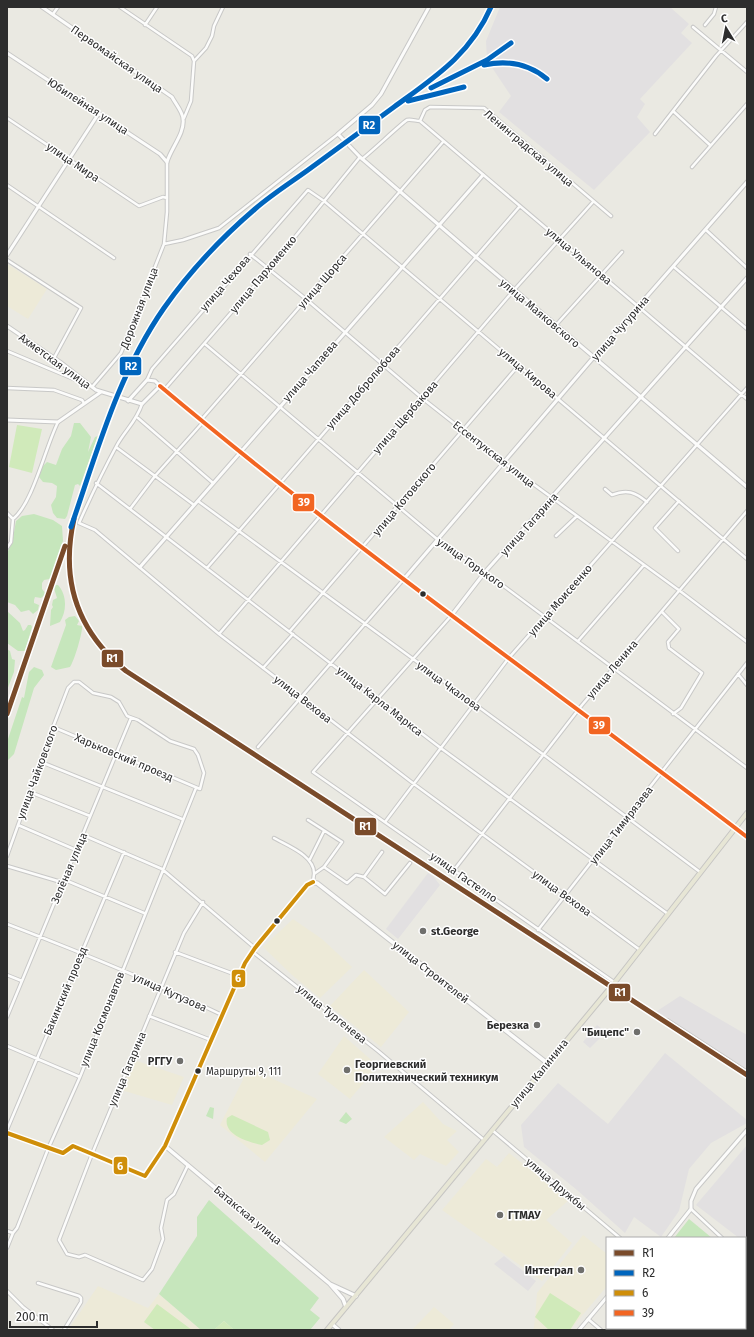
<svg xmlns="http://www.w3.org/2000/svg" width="754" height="1337" font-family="'Fira Sans',sans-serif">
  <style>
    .industrial { fill: #e2e0e1 }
    .education { fill: #edead8 }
    .green { fill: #c6e6bc }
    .pitch { fill: #d0eaba }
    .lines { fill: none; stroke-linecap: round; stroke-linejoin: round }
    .minor-casing { stroke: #c8c8c7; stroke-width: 4.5 }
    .tertiary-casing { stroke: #c8c8c7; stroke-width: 5 }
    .secondary-casing { stroke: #c8c8c7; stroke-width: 5.5 }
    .primary-casing { stroke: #c6c5c3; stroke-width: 6 }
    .minor { stroke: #fcfcfb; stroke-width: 2.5 }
    .tertiary { stroke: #fcfcfb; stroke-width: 3 }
    .secondary { stroke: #fcfcfb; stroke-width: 3.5 }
    .primary { stroke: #e7e6d5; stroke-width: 4 }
    .bus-1-casing { stroke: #fff; stroke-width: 7 }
    .bus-2-casing { stroke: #fff; stroke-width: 7 }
    .bus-1 { stroke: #cf8e09; stroke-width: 4 }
    .bus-2 { stroke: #f26522; stroke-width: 4 }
    .rail-1-casing { stroke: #fff; stroke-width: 8 }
    .rail-2-casing { stroke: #fff; stroke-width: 8 }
    .rail-1 { stroke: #7a4b2a; stroke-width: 5 }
    .rail-2 { stroke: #0065bd; stroke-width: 5 }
    .bus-dot { fill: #2d2d2d; stroke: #fff; stroke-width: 1.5 }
    .poi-dot { fill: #6f6f6c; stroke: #fff; stroke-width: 1.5 }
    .labels { text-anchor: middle; stroke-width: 3; stroke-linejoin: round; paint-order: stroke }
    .bus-label { font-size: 10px; fill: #2d2d2d; stroke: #fff; text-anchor: start }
    .street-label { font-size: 11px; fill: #2d2d2d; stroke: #fff }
    .poi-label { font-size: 11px; font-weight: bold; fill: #2d2d2d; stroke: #fff; text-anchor: end }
    .line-badge { stroke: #fff; stroke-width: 1.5 }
    .badge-label { font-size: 11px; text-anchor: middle; font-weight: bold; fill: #fff }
  </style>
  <rect width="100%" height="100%" fill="#eae9e2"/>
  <path class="industrial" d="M500 7H670L689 24 681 33 692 43 640 99 645 104 637 117 650 132 594 190 499 112 511 96 487 60 486 41Z
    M428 873 433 876 440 885 398 939 386 929Z
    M680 996 747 1035V1069L654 1013Z
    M597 1025 606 1032 590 1048 583 1042Z
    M665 1053 747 1120V1123L711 1143 689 1169 679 1211 661 1237 634 1217 625 1233 577 1190 524 1147 521 1125 558 1083 608 1124Z
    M747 1145V1244L745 1238H739L696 1205Z
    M504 1256 536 1281 528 1291 494 1264Z"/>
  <path class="education" d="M7 264 47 289 28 319 7 306Z
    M293 919 322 939 352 967 320 998 292 975 263 947Z
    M364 970 409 1012 381 1047 330 1006Z
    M344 1036 378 1066 350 1099 318 1074Z
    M134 1060 184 1077 172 1105 121 1090Z
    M249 1068 317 1099 265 1162 220 1125Z
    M423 1102 443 1124 457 1131 447 1140 459 1152 446 1166 420 1154 414 1160 384 1137Z
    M509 1153 569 1200 546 1220 572 1243 542 1281 442 1210 486 1159 497 1167Z
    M583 1235 607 1254V1286L570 1330H532L534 1328 535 1317 537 1293Z
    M98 1286 148 1308 159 1294 201 1330H68Z
    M434 1307 454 1324 449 1330H412Z"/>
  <path class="green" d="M74 423H80L91 437 88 452 95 437 98 436 80 486 78 484 75 485 67 516 65 519 57 518 53 513 51 505 56 497 57 486 52 483 43 482 39 477 42 467 47 462 56 465 62 449 71 436Z
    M34 514 53 520 62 526 63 541 50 579 44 580 42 583V589L46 594 41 598 35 597 34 600V603L39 605 38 610 33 614 29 610 21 612 15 605 7 602V553L12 543 16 521 22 516Z
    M53 585H58C67 595 67 611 60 622L50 626 51 610 53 607 52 605 53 600 57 598Z
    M7 611 20 623 23 631 25 630 28 625H31L32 627 25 651H18L7 643Z
    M75 616 79 621 77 625 82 626C83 632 74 662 70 667L56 670 51 667 66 625 65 620 69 617Z
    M7 649 10 651 12 659 15 660 14 672 7 690Z
    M34 667 42 670 44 675 34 688 14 754 7 761V742L22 697 24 698 29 672Z
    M210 1107 214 1108 213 1119 206 1116Z
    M346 1112 352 1119 346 1124 339 1121Z
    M209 1200 319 1298 310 1310 320 1318 310 1330H234L224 1321 214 1330H201L159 1294 197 1236V1217Z
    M689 1219 712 1238H674Z
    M745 1266 747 1268V1330H739L737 1328H745Z"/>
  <path class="pitch" d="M17 425 42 429 32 473 9 467Z
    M232 1115 268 1132 270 1140 262 1145C249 1142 223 1135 227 1118Z
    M550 1293 581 1313 570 1330H549L535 1317Z
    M157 1304 192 1330H155L144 1322Z
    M224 1321 234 1330H214Z"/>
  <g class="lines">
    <defs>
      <path id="minor" d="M120 7 192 56 194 61
        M53 14 58 7
        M145 25 157 7
        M705 25 714 14 716 7
        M693 27 747 72
        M673 111 710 145
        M7 118 139 206 163 197 167 198
        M184 118 191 101 194 61 206 48 212 36 214 26 223 7
        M420 121 425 110 430 107 484 108 611 216
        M655 134 716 56 747 22
        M362 159C369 154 404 121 407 120 411 119 416 121 420 121L747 399
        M692 167 747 104
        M7 185 114 258
        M706 230 747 268
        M164 244 183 240 219 228 338 134
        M250 254 306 299 422 398 503 462 680 591 747 642
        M7 260 81 308 54 358
        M674 267 747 329
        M556 325 622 252
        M205 344 437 539 485 572 747 768
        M7 351 88 385
        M147 380 152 369 308 190 324 201 747 559
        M92 387 121 353 164 244 167 212V162
        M7 388 54 390 82 400 84 403
        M164 390 268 270 360 157
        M142 404C136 422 126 429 117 445 103 471 91 496 79 523L95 530 219 634 414 784 640 950
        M138 418 213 483
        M201 420 443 142
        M116 447 194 505
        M96 483 442 749 668 914
        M605 489 612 495C627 489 635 492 647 502
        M198 501 544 755 700 872
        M130 509 155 476 204 421
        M7 513 13 519
        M556 536 577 516
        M7 548 11 542 13 519C33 503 45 448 58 422
        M678 551 655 528 679 501
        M207 568 520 206
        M662 612 679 629 668 642 669 648 702 673 681 708 673 714
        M451 616 313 772 614 982
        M290 631 518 366
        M219 634 514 290 593 202
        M578 641 644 565
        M263 668 293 634
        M738 674 747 685
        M258 747 403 580
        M41 762 182 819
        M30 792 90 816
        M308 820 342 842 324 867 314 874 313 882
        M385 822 508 659 747 388
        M18 825 76 850
        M83 835 162 869 255 948
        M274 838C288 846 315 856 314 874
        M7 856 53 727 68 688 74 682H79L93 693 111 697 119 702 127 716 138 720 170 741 194 749 198 755 204 773 200 789 53 727
        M310 859 324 831
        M7 866 61 882 65 880 144 913
        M324 867 347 883 356 875 364 877 382 852
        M454 870 582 705 747 511
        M364 877 385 894 410 863
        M7 924C80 952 152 981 222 1015
        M538 930 747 663
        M175 952 239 976
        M253 952 378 1051 484 1140
        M7 975 22 981
        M149 1016 211 1040
        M7 1017 131 718
        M667 1020 747 1072
        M7 1046 80 1077
        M7 1130 124 852
        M492 1130 620 1238
        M7 1133 63 1153 73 1146 145 1176 165 1146
        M188 1165 174 1194 167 1200 161 1228 163 1239 152 1269 143 1280 85 1255 79 1257 67 1254 59 1240 92 1154 184 933 203 902
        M691 1209 722 1238
        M7 1231 13 1233
        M7 1248 13 1233 17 1228 48 1149 80 1077 196 788
        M745 1259 747 1260
        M38 1283 79 1296 81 1298V1302L64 1330
        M7 1291 23 1307 53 1330
        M588 1319 601 1330
        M729 1328 731 1330
        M624 1330 626 1328
        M657 1330 658 1328
        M699 1330 701 1328"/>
      <path id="tertiary" d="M42 7 172 97C175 103 183 112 183 119 185 133 171 148 167 162
        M429 7 381 94 372 105 338 134 360 157 476 257 747 487
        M7 53 160 154 167 162
        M7 255 99 113
        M7 326 60 362 96 390 142 404 160 386 155 381 147 380 128 401
        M160 386C349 545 551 687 747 837
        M7 420 58 422 101 392
        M140 567 483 175
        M403 580 593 358 747 182
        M451 616 485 572 747 278
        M668 1238 691 1209V1201L696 1189 747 1130
        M332 1324 339 1330
        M579 1330 607 1297"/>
      <path id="secondary" d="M330 1284 356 1296
        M346 1307 343 1299 330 1284 165 1146 245 963 255 948 307 885 310 883H317L547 1063"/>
      <path id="primary" d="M327 1330 611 987 747 813"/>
    </defs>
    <use href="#minor" class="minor-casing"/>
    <use href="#tertiary" class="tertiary-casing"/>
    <use href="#secondary" class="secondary-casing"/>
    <use href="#primary" class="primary-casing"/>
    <use href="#minor" class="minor"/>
    <use href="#tertiary" class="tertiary"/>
    <use href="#secondary" class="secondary"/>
    <use href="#primary" class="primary"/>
    <defs>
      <path id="bus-1" d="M7 1133 63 1153 73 1146 145 1176 165 1146 245 963 255 948 307 885 313 882"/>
      <path id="bus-2" d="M160 386C349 545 551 687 747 837"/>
    </defs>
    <use href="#bus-1" class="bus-1-casing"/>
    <use href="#bus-2" class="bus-2-casing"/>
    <use href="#bus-1" class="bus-1"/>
    <use href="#bus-2" class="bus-2"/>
    <defs>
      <path id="rail-1" d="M74 519C60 581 77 631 126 671L747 1075
        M7 714 65 546"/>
      <path id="rail-2" d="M484 65C507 60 529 64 547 79
        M431 88 487 60 511 43
        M408 101 464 87
        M71 527C97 452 118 374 164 308 190 271 220 239 255 209 271 195 290 183 308 170 337 149 365 128 394 107 435 77 470 55 491 7"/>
    </defs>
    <use href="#rail-1" class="rail-1-casing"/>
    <use href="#rail-2" class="rail-2-casing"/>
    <use href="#rail-1" class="rail-1"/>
    <use href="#rail-2" class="rail-2"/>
  </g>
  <g class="bus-dot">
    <circle cx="423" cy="594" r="3.5"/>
    <circle cx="277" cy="921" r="3.5"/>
    <circle cx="198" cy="1071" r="3.5"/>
  </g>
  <g class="poi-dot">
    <circle cx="423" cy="931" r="4"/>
    <circle cx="537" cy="1025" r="4"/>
    <circle cx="637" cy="1032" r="4"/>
    <circle cx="180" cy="1061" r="4"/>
    <circle cx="347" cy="1070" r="4"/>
    <circle cx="500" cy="1215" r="4"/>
    <circle cx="581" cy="1270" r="4"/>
  </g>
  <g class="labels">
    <g class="bus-label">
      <text x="206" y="1075">Маршруты 9, 111</text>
    </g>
    <g class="street-label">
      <text transform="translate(117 59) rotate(35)" y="4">Первомайская улица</text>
      <text transform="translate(88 106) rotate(33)" y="4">Юбилейная улица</text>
      <text transform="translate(529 148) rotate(40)" y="4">Ленинградская улица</text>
      <text transform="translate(73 162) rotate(34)" y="4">улица Мира</text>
      <text transform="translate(579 256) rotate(40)" y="4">улица Ульянова</text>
      <text transform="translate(263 274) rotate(-50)" y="4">улица Пархоменко</text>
      <text transform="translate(322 281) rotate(-49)" y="4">улица Щорса</text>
      <text transform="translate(225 283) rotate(-49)" y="4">улица Чехова</text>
      <text transform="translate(139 308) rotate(-69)" y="4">Дорожная улица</text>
      <text transform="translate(540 313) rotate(40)" y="4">улица Маяковского</text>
      <text transform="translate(620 328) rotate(-49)" y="4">улица Чугурина</text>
      <text transform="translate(55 361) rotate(36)" y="4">Ахметская улица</text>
      <text transform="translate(310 371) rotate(-49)" y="4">улица Чапаева</text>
      <text transform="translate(528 373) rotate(40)" y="4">улица Кирова</text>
      <text transform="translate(363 387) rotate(-49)" y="4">улица Добролюбова</text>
      <text transform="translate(405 417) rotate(-49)" y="4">улица Щербакова</text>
      <text transform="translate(494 454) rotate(38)" y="4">Ессентукская улица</text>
      <text transform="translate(404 499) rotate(-50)" y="4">улица Котовского</text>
      <text transform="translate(529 524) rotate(-48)" y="4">улица Гагарина</text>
      <text transform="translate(471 563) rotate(35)" y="4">улица Горького</text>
      <text transform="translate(560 600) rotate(-49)" y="4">улица Моисеенко</text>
      <text transform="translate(612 669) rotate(-50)" y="4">улица Ленина</text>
      <text transform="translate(449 686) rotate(36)" y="4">улица Чкалова</text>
      <text transform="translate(303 699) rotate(38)" y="4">улица Вехова</text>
      <text transform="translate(380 701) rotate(38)" y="4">улица Карла Маркса</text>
      <text transform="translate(124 757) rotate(23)" y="4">Харьковский проезд</text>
      <text transform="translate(37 772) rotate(-70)" y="4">улица Чайковского</text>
      <text transform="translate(621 825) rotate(-52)" y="4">улица Тимирязева</text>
      <text transform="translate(69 868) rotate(-67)" y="4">Зелёная улица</text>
      <text transform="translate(464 877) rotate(35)" y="4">улица Гастелло</text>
      <text transform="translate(562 893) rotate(36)" y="4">улица Вехова</text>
      <text transform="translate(431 972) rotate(38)" y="4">улица Строителей</text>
      <text transform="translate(65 991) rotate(-67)" y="4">Бакинский проезд</text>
      <text transform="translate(170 992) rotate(24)" y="4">улица Кутузова</text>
      <text transform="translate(332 1014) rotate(39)" y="4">улица Тургенева</text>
      <text transform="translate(102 1019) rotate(-68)" y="4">улица Космонавтов</text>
      <text transform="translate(127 1069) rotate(-67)" y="4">улица Гагарина</text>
      <text transform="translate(539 1073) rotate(-51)" y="4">улица Калинина</text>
      <text transform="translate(556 1184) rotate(40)" y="4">улица Дружбы</text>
      <text transform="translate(248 1215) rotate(40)" y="4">Батакская улица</text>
    </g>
    <g class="poi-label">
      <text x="431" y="935" text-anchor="start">st.George</text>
      <text x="529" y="1029">Березка</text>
      <text x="629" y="1036">"Бицепс"</text>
      <text x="172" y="1065">РГГУ</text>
      <text x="355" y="1068" text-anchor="start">Георгиевский<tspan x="355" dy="13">Политехнический техникум</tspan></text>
      <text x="508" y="1219" text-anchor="start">ГТМАУ</text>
      <text x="573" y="1274">Интеграл</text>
    </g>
  </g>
  <g class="line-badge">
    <rect x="358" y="115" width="23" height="20" rx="4" fill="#0065bd"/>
    <rect x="119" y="356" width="23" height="20" rx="4" fill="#0065bd"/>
    <rect x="292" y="493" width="23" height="19" rx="4" fill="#f26522"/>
    <rect x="101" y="649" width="23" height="19" rx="4" fill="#7a4b2a"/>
    <rect x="588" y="716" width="23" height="19" rx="4" fill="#f26522"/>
    <rect x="354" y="817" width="23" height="19" rx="4" fill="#7a4b2a"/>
    <rect x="231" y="969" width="15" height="19" rx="4" fill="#cf8e09"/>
    <rect x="608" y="983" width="23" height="19" rx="4" fill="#7a4b2a"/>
    <rect x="113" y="1156" width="15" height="19" rx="4" fill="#cf8e09"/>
  </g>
  <g class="badge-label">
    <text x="369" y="129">R2</text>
    <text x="131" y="370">R2</text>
    <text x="304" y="506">39</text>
    <text x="112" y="662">R1</text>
    <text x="599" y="729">39</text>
    <text x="365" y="830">R1</text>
    <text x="238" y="982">6</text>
    <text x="620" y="996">R1</text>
    <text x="120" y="1170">6</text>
  </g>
  <rect width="754" height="1337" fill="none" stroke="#2d2d2d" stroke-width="16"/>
  <rect x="606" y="1237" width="140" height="92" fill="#ffffff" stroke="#ababab"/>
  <rect x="614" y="1250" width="20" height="6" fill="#7a4b2a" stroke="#ababab"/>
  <text x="642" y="1257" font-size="12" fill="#2d2d2d">R1</text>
  <rect x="614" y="1270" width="20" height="6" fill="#0065bd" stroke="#ababab"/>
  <text x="642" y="1277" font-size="12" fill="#2d2d2d">R2</text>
  <rect x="614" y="1290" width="20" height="6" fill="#cf8e09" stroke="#ababab"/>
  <text x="642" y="1297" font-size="12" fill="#2d2d2d">6</text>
  <rect x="614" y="1310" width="20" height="6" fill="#f26522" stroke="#ababab"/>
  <text x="642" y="1317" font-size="12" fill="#2d2d2d">39</text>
  <g transform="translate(726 28) rotate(350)" stroke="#ffffff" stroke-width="3" paint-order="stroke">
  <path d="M0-3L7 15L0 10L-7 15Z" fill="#2d2d2d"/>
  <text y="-6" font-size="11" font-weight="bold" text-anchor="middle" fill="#2d2d2d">С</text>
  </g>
  <path d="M10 1321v6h87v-6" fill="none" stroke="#2d2d2d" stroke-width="2"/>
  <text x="16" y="1321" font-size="12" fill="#2d2d2d" stroke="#ffffff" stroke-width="3" paint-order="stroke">200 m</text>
</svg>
